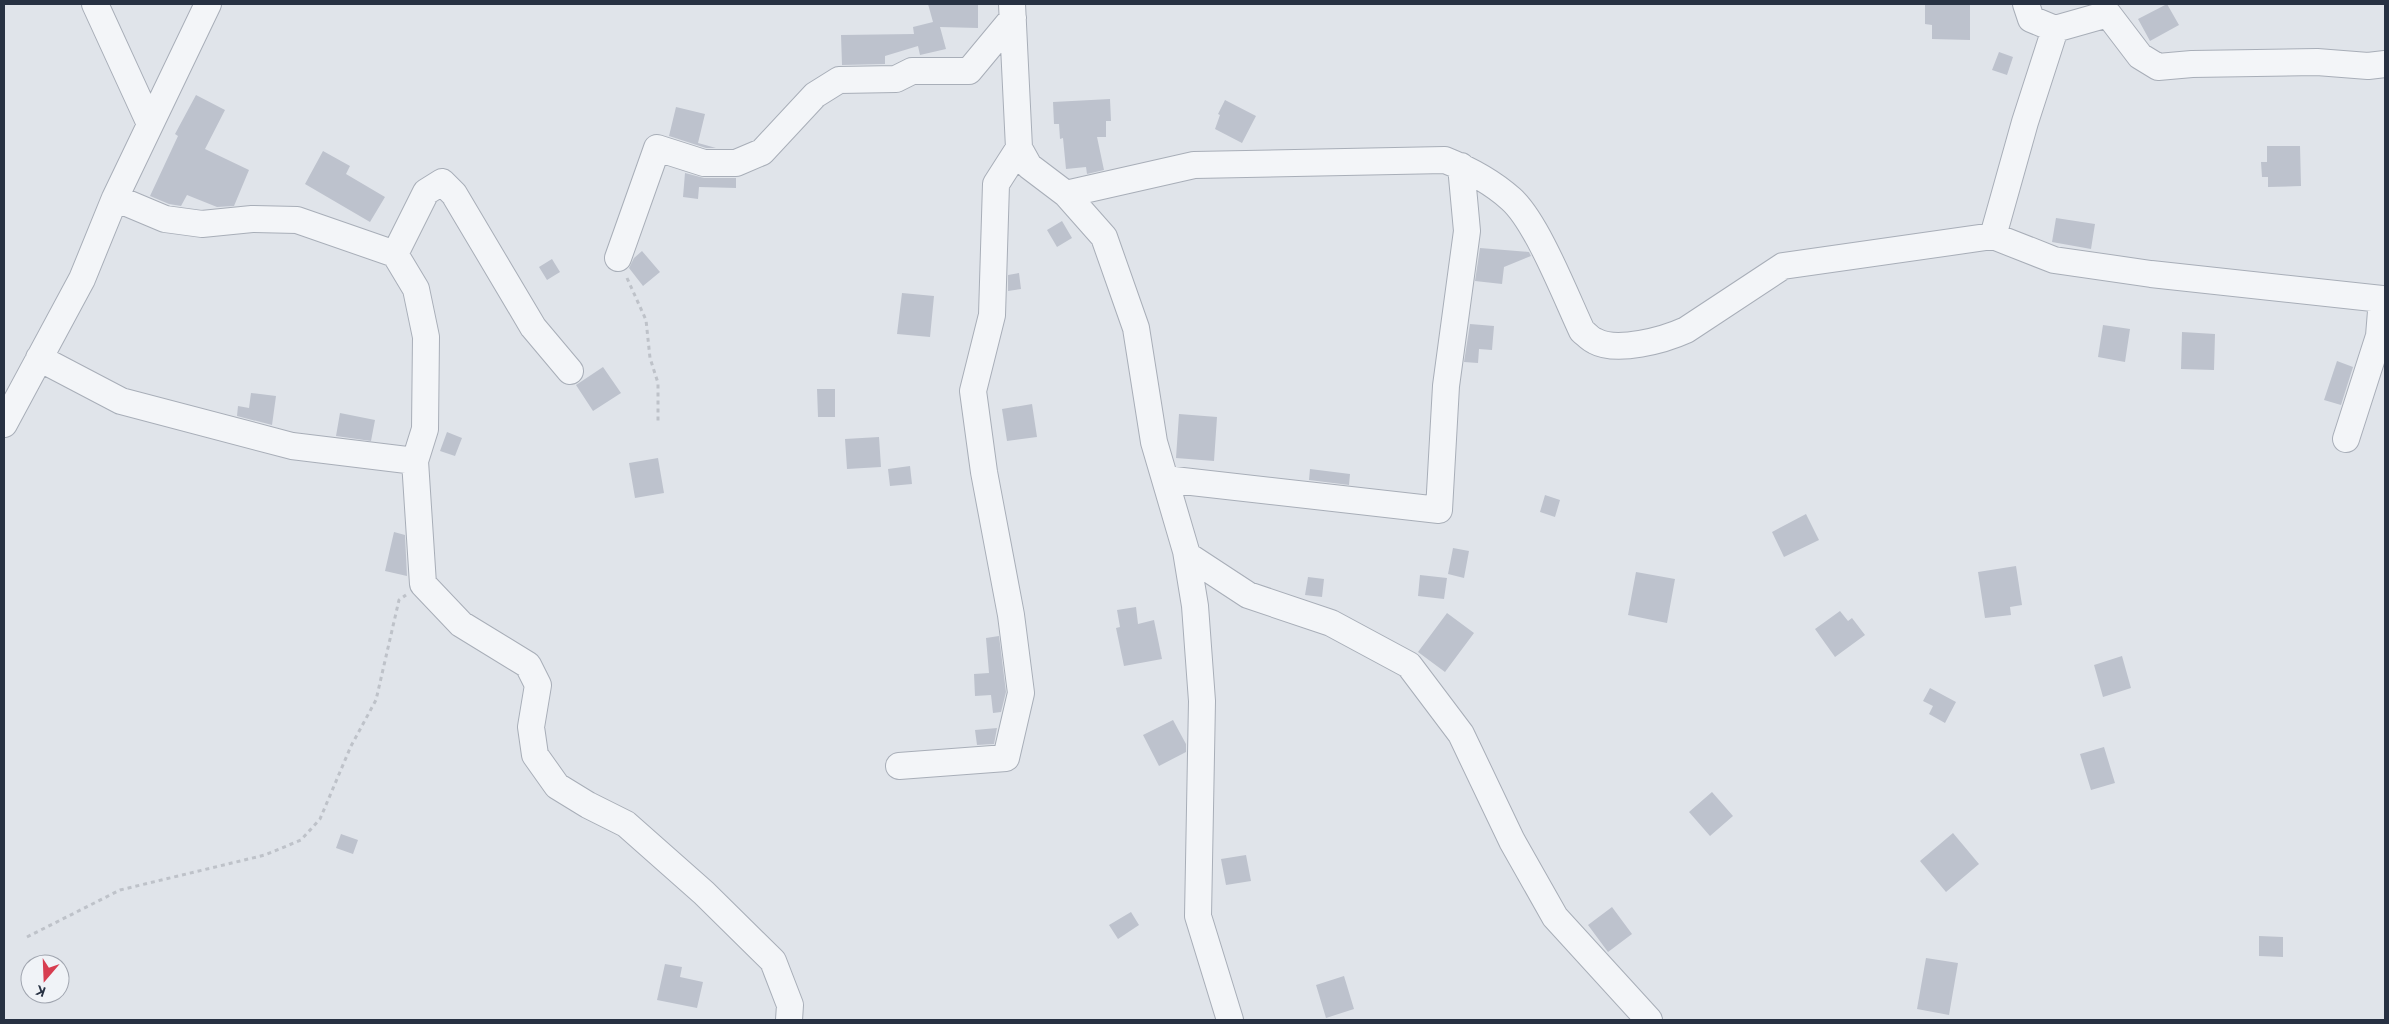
<svg xmlns="http://www.w3.org/2000/svg" width="2389" height="1024" font-family="Figtree,sans-serif">
  <style>
    .building { fill: #bdc2cd }
    .lines { fill: none; stroke-linecap: round; stroke-linejoin: round }
    .minor-casing { stroke: #a8aeb8; stroke-width: 28 }
    .path { stroke: #bec2c9; stroke-width: 3; stroke-dasharray: 4 4; stroke-linecap: butt }
    .minor { stroke: #f3f5f8; stroke-width: 26 }
  </style>
  <rect width="100%" height="100%" fill="#e0e4ea"/>
  <path class="building" d="M928 4H978V28L940 27 946 49 920 55 918 46 885 56V64L842 65 841 35 914 34 913 27 933 22Z
    M1925 4H1970V40L1932 39V25L1925 24Z
    M2167 4 2179 25 2150 41 2138 19Z
    M1999 52 2013 57 2007 75 1992 70Z
    M196 95 225 110 205 149 249 170 234 206 217 207 187 195 181 206 169 204 150 196 178 136 175 134Z
    M1110 99 1111 121H1106V137H1097L1104 170 1087 174 1086 167 1066 169 1063 138 1060 139 1059 124H1054L1053 102Z
    M1225 100 1256 116 1242 143 1215 129 1220 115 1218 114Z
    M676 107 705 114 698 143 716 148H706L669 136Z
    M2267 146H2300L2301 186 2268 187V177H2262L2261 162H2267Z
    M323 151 350 166 346 174 385 197 370 222 305 184Z
    M685 173 704 178H736V188L699 187 698 199 683 197Z
    M2056 218 2095 224 2091 249 2052 242Z
    M1062 221 1072 238 1057 247 1047 230Z
    M1480 248 1529 252 1531 256 1504 267 1502 284 1475 281Z
    M642 251 660 272 643 286 629 268 634 258Z
    M552 259 560 272 547 280 539 267Z
    M1019 273 1021 289 1008 291V275Z
    M902 293 934 296 930 337 897 334Z
    M1470 324 1494 326 1492 350 1479 349 1478 363 1464 362Z
    M2103 325 2130 329 2125 362 2098 357Z
    M2182 332 2215 334 2214 370 2181 369Z
    M2337 361 2353 367 2341 405 2324 400Z
    M603 367 621 393 593 411 576 385Z
    M817 389H835V417H818Z
    M251 393 276 396 272 425 237 416 238 406 249 408Z
    M1032 404 1037 437 1007 441 1002 409Z
    M340 413 375 420 371 441 336 436Z
    M1179 414 1217 417 1214 461 1176 458Z
    M447 432 462 438 455 456 440 451Z
    M879 437 881 467 847 469 845 439Z
    M658 458 664 493 635 498 629 463Z
    M910 466 912 484 890 486 888 469Z
    M1310 469 1350 474 1349 485 1309 480Z
    M1545 495 1560 500 1555 517 1540 512Z
    M1806 514 1819 540 1784 557 1772 532Z
    M394 532 405 535 407 576 385 571Z
    M1453 548 1469 551 1464 578 1448 574Z
    M2016 566 2022 605 2010 607 2011 615 1985 618 1978 572Z
    M1636 572 1675 579 1667 623 1628 615Z
    M1420 575 1447 578 1444 599 1418 596Z
    M1308 577 1324 579 1322 597 1305 595Z
    M1136 607 1138 624 1154 620 1162 659 1124 666 1116 628 1120 627 1117 610Z
    M1840 611 1848 621 1852 618 1865 635 1835 657 1815 629Z
    M1447 613 1474 633 1445 672 1418 652Z
    M999 636 1006 692 1001 712 993 713 991 695 975 696 974 674 989 673 986 638Z
    M2122 656 2131 688 2103 697 2094 665Z
    M1930 688 1956 702 1945 723 1929 714 1933 706 1923 701Z
    M1173 720 1186 744V752L1159 766 1143 735Z
    M997 728 994 744 977 745 975 730Z
    M2104 747 2115 783 2091 790 2080 754Z
    M1712 792 1733 816 1710 836 1689 812Z
    M1953 833 1979 864 1946 892 1920 861Z
    M341 834 358 840 353 854 336 848Z
    M1246 855 1251 881 1226 885 1221 859Z
    M1612 907 1632 934 1608 952 1588 925Z
    M1131 912 1139 925 1118 939 1109 925Z
    M2259 936 2283 937V957L2259 956Z
    M1926 958 1958 963 1949 1015 1917 1009Z
    M665 964 682 967 680 977 703 982 697 1008 657 1000Z
    M1344 976 1354 1009 1326 1018 1316 985Z"/>
  <g class="lines">
    <defs>
      <path id="minor" d="M95 4 150 124
        M1012 4 1019 148 1029 166 1066 194 1104 237 1136 328 1154 442 1186 551 1195 606 1202 701 1198 916 1230 1020
        M2026 4 2031 19 2055 29 2108 14 2140 56 2158 67 2192 64 2317 62 2368 66 2385 64
        M1066 194 1194 165 1445 160C1470 170 1491 181 1511 199 1537 222 1566 297 1582 331 1586 334 1590 339 1595 341 1617 353 1664 340 1686 330L1783 266 1993 236 2054 260 2151 274 2382 299 2379 336 2346 439
        M115 198 165 219 202 224 252 219 297 220 395 254 416 289 426 337 425 429 415 461 423 584 461 624 528 665 538 685 531 727 535 755 557 786 588 805 626 824 704 893 773 961 790 1005 789 1020
        M1993 236 2025 122 2055 29
        M395 254 426 192 442 182 454 194 533 327 570 371
        M618 258 657 148 704 163H736L762 152 815 95 839 80 896 79 912 71H969L1013 18
        M39 358 121 401 292 446 415 461
        M4 424 82 279 115 198 208 4
        M1165 479 1439 510 1446 386 1467 231 1461 166
        M1187 555 1248 595 1331 623 1409 665 1461 734 1512 841 1555 917 1649 1020
        M899 766 1006 758 1021 693 1011 615 984 472 973 391 992 315 996 184 1019 148"/>
    </defs>
    <use href="#minor" class="minor-casing"/>
    <path class="path" d="M627 278 646 320 650 358 658 383V424
      M27 937 120 890 265 855 301 840 320 819 351 746 376 700 399 600 406 595"/>
    <use href="#minor" class="minor"/>
  </g>
  <rect width="2389" height="1024" fill="none" stroke="#273142" stroke-width="10"/>
  <g transform="translate(45 979) rotate(199)"><circle r="24" fill="#f0f3f7" stroke="#a0a5af"/>
  <path d="M0-4L9 19L0 12L-9 19Z" fill="#d73d50"/>
  <text y="-8" font-size="14" font-weight="bold" text-anchor="middle" fill="#273142">K</text>
  </g>
</svg>
